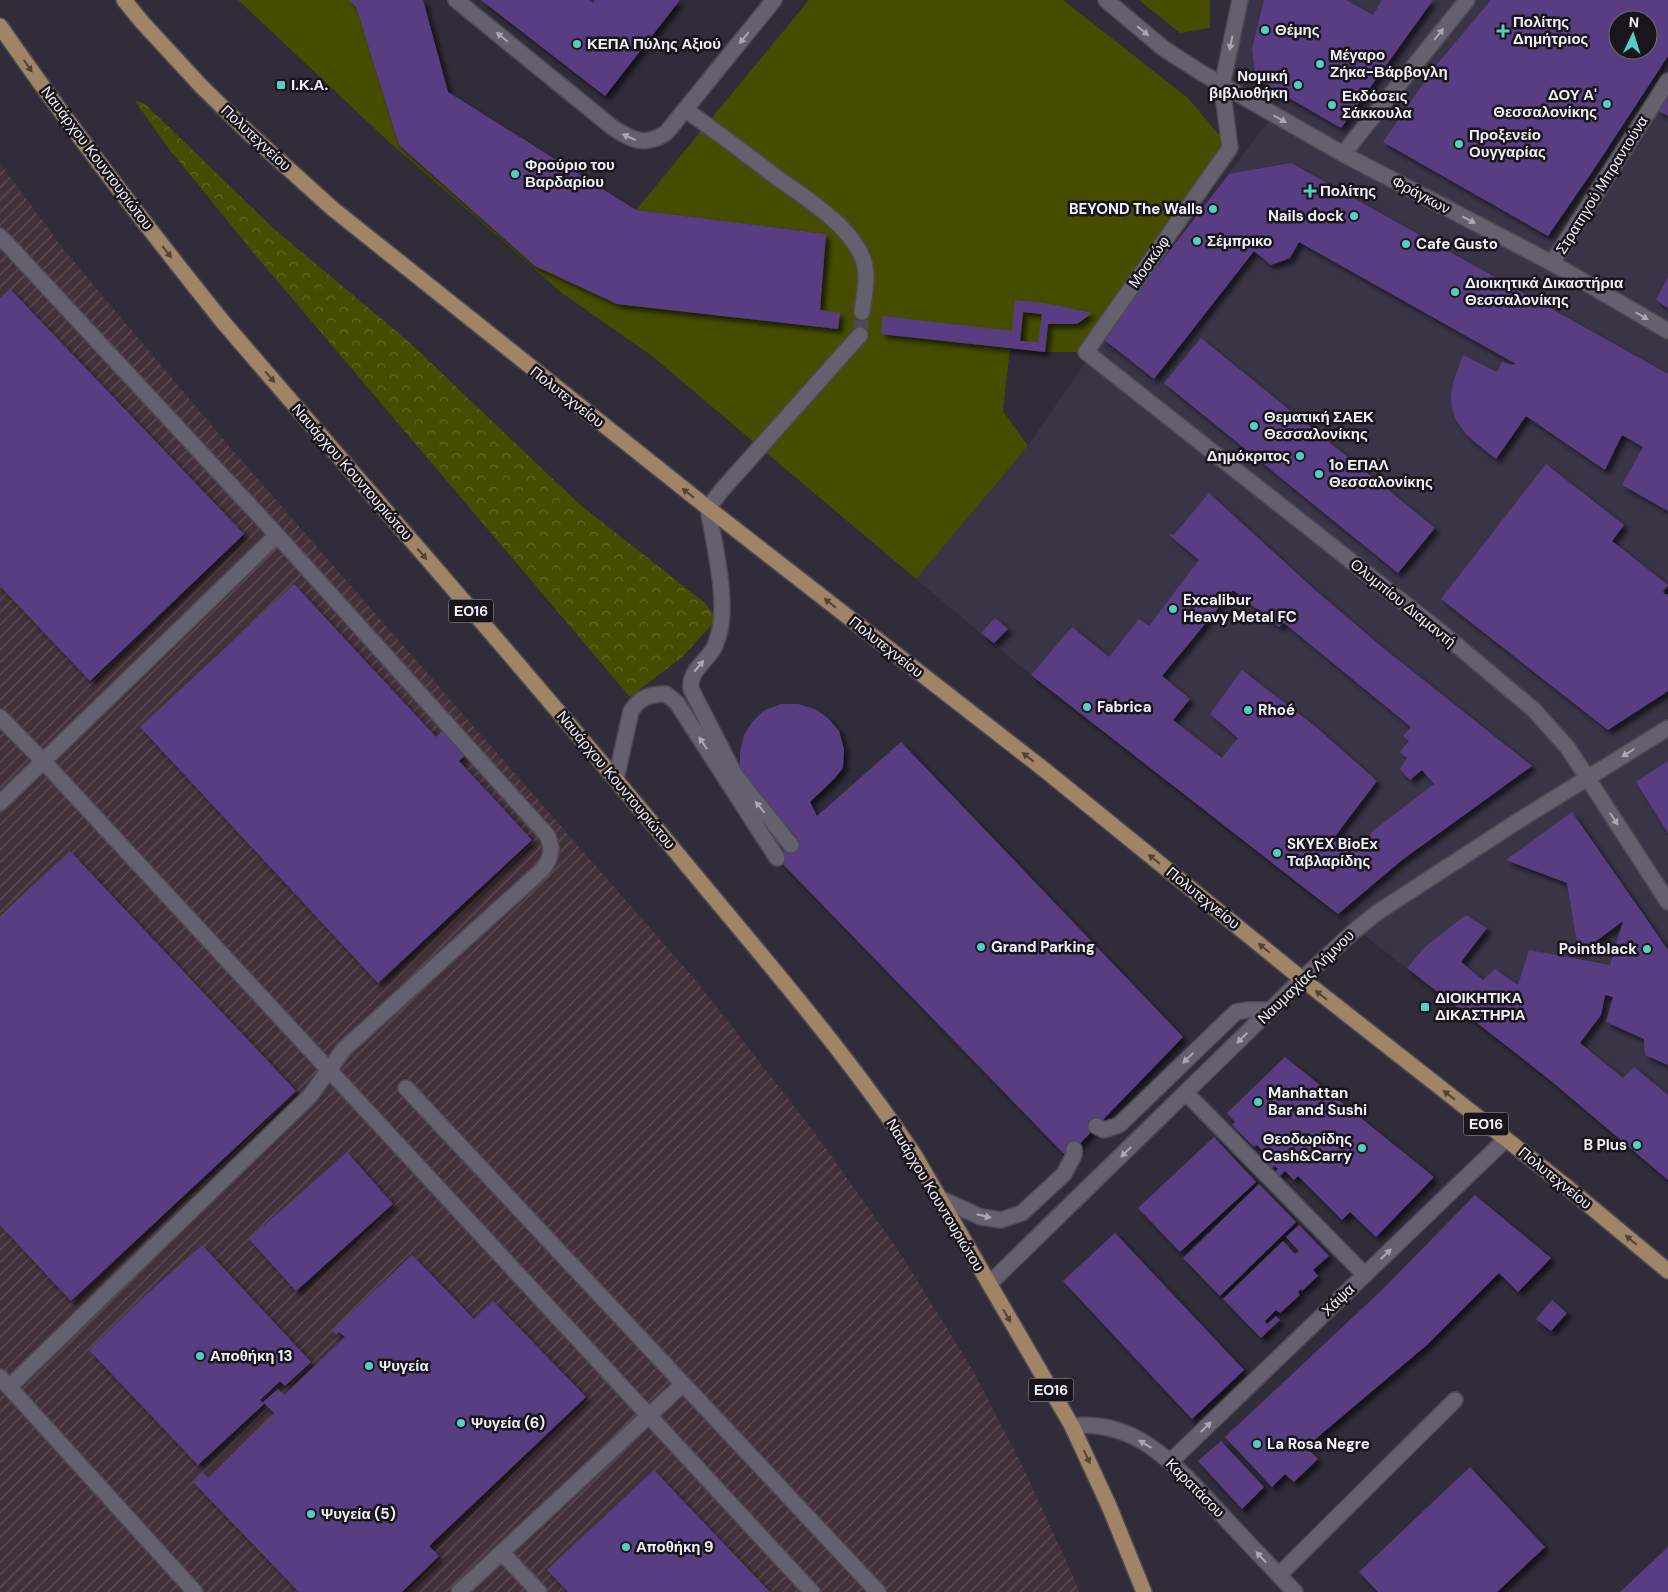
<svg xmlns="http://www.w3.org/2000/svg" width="1668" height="1592" font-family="'DM Sans',sans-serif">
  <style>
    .built { fill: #3b3447; fill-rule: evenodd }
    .industrial { fill: url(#industrial-furrows) }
    .grass { fill: #464d00 }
    .park { fill: url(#park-crowns) }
    .building { fill: #593e82; fill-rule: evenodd; filter: url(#shadow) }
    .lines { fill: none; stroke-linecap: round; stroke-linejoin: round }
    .street-tunnel { stroke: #4e4956; stroke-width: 15; stroke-dasharray: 15 8; stroke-linecap: butt }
    .lane-casing { stroke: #4d4954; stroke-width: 18 }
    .street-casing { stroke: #4d4954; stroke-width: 18 }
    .primary-casing { stroke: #4d4954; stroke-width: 18 }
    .lane { stroke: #64606e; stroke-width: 15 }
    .street { stroke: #64606e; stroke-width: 15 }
    .primary { stroke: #9f8565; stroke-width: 15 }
    .oneway { fill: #aba8b3 }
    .oneway2 { fill: #4e4239 }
    .poi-dot { fill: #56cec3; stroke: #18161c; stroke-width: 2 }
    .labels { text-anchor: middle; stroke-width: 5; stroke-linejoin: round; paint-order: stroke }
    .shield { fill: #18161c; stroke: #b1aeb6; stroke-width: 1 }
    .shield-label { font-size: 14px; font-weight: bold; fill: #f2eff8 }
    .poi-label { font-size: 15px; font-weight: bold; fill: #f2eff8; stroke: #18161c; text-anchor: start }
    .street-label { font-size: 15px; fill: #f2eff8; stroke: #18161c }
  </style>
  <defs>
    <pattern id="industrial-furrows" width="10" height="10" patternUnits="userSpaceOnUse" patternTransform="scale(1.25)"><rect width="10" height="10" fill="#42313b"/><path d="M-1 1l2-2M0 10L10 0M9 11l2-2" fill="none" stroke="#5e4f58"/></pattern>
    <pattern id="park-crowns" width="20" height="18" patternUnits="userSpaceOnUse" patternTransform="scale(1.25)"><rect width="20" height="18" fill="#464d00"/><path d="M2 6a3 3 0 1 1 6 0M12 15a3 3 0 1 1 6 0" fill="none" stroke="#616726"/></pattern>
    <filter id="shadow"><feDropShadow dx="4.5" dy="4.5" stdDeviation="2.5" flood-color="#0009"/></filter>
  </defs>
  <rect width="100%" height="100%" fill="#312c39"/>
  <path class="built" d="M1240 0H1668V1180L1550 1080 1031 675 916 579 1028 446 1102 338 1229 174 1286 97 1228 63ZM1618 20H1648V50H1618Z"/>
  <path class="industrial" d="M0 163 64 250 235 453 697 982 815 1133 900 1253 972 1369 1025 1471 1080 1592H0Z"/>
  <path class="grass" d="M238 0H349L356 7 399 146 535 266 617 304 820 310 826 234 636 210 809 0H1063L1188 98 1230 148 1086 352H1045L1010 348 1003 411 1028 446 916 579 652 356 562 293 388 141Z
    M1139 0H1210V28L1180 33Z"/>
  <path class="park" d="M135 101 143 103 148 107 273 228 409 342 579 504 705 603 717 619 682 657 630 697 252 251 166 145Z"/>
  <path class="building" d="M349 0H423L448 92 636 210 826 234 820 310 840 313 838 329 617 304 535 266 399 145 356 7Z
    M481 0H589L593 3 595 0H680L605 96Z
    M1264 0H1346L1373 15 1382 0H1433L1341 128 1256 79 1252 49Z
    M1491 0H1668V56L1596 166 1548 236 1383 142 1434 68ZM1618 20H1648V50H1618Z
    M1668 93V116L1657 110Z
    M1291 163 1668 374V511L1622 485 1643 447 1622 435 1605 470 1526 416 1496 459 1477 444 1466 434 1456 420 1452 409 1451 396 1453 383 1463 355 1497 372 1502 362 1512 365 1516 364 1299 242 1290 258 1271 265 1254 251 1154 379 1102 338 1229 174Z
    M1668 277V308L1656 300Z
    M10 289 244 534 90 681 0 586V298Z
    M1015 300 1050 304 1092 313 1077 324H1048L1045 352 881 334 883 316 1012 331ZM1023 312 1042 314 1038 342 1020 341Z
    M1201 338 1435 528 1398 573 1164 383Z
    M1546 464 1624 525 1612 541 1668 585 1663 592 1666 595 1668 594V691L1608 730 1441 599Z
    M1209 493 1314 589 1382 647 1532 766 1402 860 1338 914 1031 675 1072 627 1109 657 1139 619 1149 626 1199 560 1168 534 1174 535ZM1233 590 1279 627 1284 623 1411 727 1403 736 1409 741 1400 752 1407 758 1400 769 1410 780 1422 770 1434 784 1378 827 1349 853 1333 839 1377 781 1316 727 1242 670 1210 714 1238 738 1222 758 1173 720 1190 699 1162 676Z
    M294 584 436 737 443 730 466 755 459 761 532 840 378 983 140 727Z
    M995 618 1008 629 994 643 981 633Z
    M781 704H798L815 709 828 718 839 731 844 749 843 768 834 779 810 802 817 816 901 742 1183 1037 1067 1157 777 858 797 837 748 788 740 773V753L744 735 753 721 765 710Z
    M1668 761V833L1636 782Z
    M1572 812 1668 950V1065L1645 1055 1644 1039 1606 1022 1613 997 1605 995 1601 1015 1580 1043 1623 1078 1634 1067 1668 1095V1180L1550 1080 1407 968 1426 946 1466 915 1487 928 1461 962 1483 980 1495 969 1518 985 1529 950 1610 965 1623 921 1579 954 1567 883 1506 860Z
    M70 851 296 1091 71 1301 0 1225V916Z
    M1285 1057 1434 1177 1376 1237 1350 1212 1342 1220 1298 1176 1294 1180 1285 1171 1279 1177 1274 1173 1278 1169 1275 1166 1271 1169 1261 1159 1266 1154 1257 1145 1254 1147 1232 1125 1235 1122 1227 1113Z
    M1214 1137 1256 1182 1180 1252 1138 1208Z
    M347 1152 393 1204 296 1291 249 1239Z
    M1259 1184 1296 1222 1220 1296 1183 1258Z
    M1475 1195 1551 1258 1518 1292 1499 1273 1428 1344 1306 1447 1318 1459 1294 1482 1285 1474 1272 1487 1225 1437 1382 1290Z
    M1299 1225 1329 1256 1313 1270 1318 1276 1302 1291 1301 1289 1298 1292 1300 1295 1280 1313 1276 1310 1265 1321 1267 1324 1276 1316 1280 1320 1261 1338 1223 1299 1283 1241 1295 1254 1299 1251 1286 1237Z
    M1115 1233 1244 1370 1192 1419 1063 1281Z
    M202 1245 311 1362 285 1386 280 1381 260 1400 264 1404 198 1465 89 1350 147 1294Z
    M412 1255 474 1319 493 1301 586 1397 429 1546 439 1556 402 1592H299L193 1482 203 1473 208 1478 275 1414 263 1402 278 1389 284 1395 345 1337 339 1332 336 1335 332 1331Z
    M1552 1300 1567 1313 1551 1331 1536 1319Z
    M1221 1441 1264 1487 1242 1509 1198 1461Z
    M1470 1467 1545 1547 1497 1592H1378L1359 1572Z
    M654 1470 705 1524 770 1592H568L547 1570Z
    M1668 1547V1592H1620Z"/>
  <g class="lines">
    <path class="street-tunnel" d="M860 335 862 312"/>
    <defs>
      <path id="lane" d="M456 0 612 127C631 140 645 147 666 133L774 0
        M0 236 277 535 546 834C554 847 552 858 542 870L344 1049 310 1096 9 1387
        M708 508C714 544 727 595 720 630 718 636 716 646 712 651 703 664 689 672 691 689L735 775 791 845
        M0 717 44 762 812 1592
        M616 779 631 711C640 697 650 694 666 694L677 703 777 858
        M0 803 277 535
        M406 1088 878 1592
        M1186 1093 1365 1275
        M1096 1126 1104 1130 1119 1125 1236 1012 1247 1010H1271
        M939 1198 981 1217 1001 1220 1022 1213 1064 1174 1074 1155V1149
        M0 1377 195 1592
        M502 1553 539 1592
        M1279 1575 1455 1400
        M459 1592 683 1384"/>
      <path id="street" d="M1106 0 1163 48 1200 72 1343 154 1552 263 1668 331
        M1240 0 1222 86 1230 148 1086 352 1441 632 1534 710 1568 748 1668 902
        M686 110C715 131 744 152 772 174 802 196 849 223 863 259 869 275 864 296 862 312
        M1343 154 1467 0
        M1552 263 1668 81
        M708 508 721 491 860 335
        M989 1284 1302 979 1353 932 1378 912 1518 821 1668 728
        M1072 1426C1140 1418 1181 1472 1223 1516 1247 1542 1271 1567 1295 1592
        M1171 1461 1506 1139"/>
      <path id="primary" d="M124 0 142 22 201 86 250 134 333 209 708 508 1046 771 1302 979 1567 1187 1668 1271
        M0 26C70 127 146 226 223 322 379 504 538 684 690 869 767 962 848 1055 915 1156L1072 1426 1109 1506 1144 1592"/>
    </defs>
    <use href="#lane" class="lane-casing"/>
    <use href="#street" class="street-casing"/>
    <use href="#primary" class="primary-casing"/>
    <use href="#lane" class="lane"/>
    <use href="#street" class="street"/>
    <use href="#primary" class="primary"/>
  </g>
  <defs><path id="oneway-solid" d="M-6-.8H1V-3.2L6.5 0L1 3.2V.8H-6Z" transform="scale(1.25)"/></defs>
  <g class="oneway">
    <use href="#oneway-solid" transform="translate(1143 31) rotate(40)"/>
    <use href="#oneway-solid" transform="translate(1439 34) rotate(-51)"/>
    <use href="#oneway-solid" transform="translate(502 37) rotate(-141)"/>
    <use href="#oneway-solid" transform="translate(744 38) rotate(129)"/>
    <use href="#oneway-solid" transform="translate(1231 43) rotate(101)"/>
    <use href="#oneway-solid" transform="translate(1280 119) rotate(30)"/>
    <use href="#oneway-solid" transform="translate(629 137) rotate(-156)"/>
    <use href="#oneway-solid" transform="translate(1469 220) rotate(28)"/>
    <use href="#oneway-solid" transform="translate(1642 316) rotate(30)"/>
    <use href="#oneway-solid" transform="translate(699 666) rotate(-50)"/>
    <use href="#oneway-solid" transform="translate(703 743) rotate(-123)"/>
    <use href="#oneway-solid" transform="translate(1628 753) rotate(148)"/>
    <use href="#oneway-solid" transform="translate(760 807) rotate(-129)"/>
    <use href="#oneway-solid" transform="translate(1614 819) rotate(57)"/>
    <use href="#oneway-solid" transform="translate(1242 1038) rotate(136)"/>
    <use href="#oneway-solid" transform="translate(1188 1058) rotate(136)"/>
    <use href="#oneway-solid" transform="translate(1126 1152) rotate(136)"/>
    <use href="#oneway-solid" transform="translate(984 1216) rotate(14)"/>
    <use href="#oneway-solid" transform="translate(1386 1254) rotate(-44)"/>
    <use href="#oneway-solid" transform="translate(1206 1427) rotate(-44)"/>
    <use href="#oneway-solid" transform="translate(1145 1444) rotate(-149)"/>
    <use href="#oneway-solid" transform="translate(1261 1557) rotate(-133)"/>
  </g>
  <g class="oneway2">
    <use href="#oneway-solid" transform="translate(28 66) rotate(55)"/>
    <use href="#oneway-solid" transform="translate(167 252) rotate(52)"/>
    <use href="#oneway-solid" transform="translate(270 377) rotate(49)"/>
    <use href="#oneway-solid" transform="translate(688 493) rotate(-142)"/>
    <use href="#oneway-solid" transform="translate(422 554) rotate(49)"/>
    <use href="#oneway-solid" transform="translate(830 603) rotate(-142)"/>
    <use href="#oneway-solid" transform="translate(1028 757) rotate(-142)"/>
    <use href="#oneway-solid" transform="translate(1154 859) rotate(-141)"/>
    <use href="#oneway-solid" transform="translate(1264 948) rotate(-140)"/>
    <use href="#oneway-solid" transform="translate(1321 995) rotate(-142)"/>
    <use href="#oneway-solid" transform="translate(1449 1095) rotate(-142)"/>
    <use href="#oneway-solid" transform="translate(1631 1240) rotate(-140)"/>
    <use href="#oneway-solid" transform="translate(1007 1316) rotate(60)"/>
    <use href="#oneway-solid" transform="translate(1087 1457) rotate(64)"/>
  </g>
  <g class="poi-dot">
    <circle cx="1265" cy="30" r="5"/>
    <path d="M1500.5 23.5h5v5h5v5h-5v5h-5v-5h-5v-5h5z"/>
    <circle cx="577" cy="44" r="5"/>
    <circle cx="1320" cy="64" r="5"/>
    <rect x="276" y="80" width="10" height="10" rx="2.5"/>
    <circle cx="1298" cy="85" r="5"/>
    <circle cx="1607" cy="104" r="5"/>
    <circle cx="1332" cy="105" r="5"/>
    <circle cx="1459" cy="144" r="5"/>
    <circle cx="515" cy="174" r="5"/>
    <path d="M1307.5 183.5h5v5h5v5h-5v5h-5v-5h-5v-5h5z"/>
    <circle cx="1213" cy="209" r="5"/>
    <circle cx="1354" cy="216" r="5"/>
    <circle cx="1197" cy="241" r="5"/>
    <circle cx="1406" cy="244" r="5"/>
    <circle cx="1455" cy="292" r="5"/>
    <circle cx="1254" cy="426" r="5"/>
    <circle cx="1300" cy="456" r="5"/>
    <circle cx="1319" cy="474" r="5"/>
    <circle cx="1173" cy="609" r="5"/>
    <circle cx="1087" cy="707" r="5"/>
    <circle cx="1248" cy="710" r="5"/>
    <circle cx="1277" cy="853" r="5"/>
    <circle cx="981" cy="947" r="5"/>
    <circle cx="1647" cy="949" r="5"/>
    <rect x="1420" y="1002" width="10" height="10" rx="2.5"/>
    <circle cx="1258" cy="1102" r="5"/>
    <circle cx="1637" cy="1145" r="5"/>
    <circle cx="1362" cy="1148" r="5"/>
    <circle cx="200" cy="1356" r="5"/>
    <circle cx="369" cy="1366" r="5"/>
    <circle cx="461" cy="1423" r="5"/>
    <circle cx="1257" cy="1444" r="5"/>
    <circle cx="311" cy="1514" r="5"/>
    <circle cx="626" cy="1547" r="5"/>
  </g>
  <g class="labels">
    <g class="shield">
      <rect x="448.5" y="599.5" width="45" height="23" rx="4"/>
      <rect x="1463.5" y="1112.5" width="45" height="23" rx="4"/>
      <rect x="1028.5" y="1378.5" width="45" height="23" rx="4"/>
    </g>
    <g class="shield-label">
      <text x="471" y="616">ΕΟ16</text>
      <text x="1486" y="1129">ΕΟ16</text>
      <text x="1051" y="1395">ΕΟ16</text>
    </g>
    <g class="poi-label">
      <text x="1513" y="27">Πολίτης<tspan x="1513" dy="17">Δημήτριος</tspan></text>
      <text x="1275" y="35">Θέμης</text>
      <text x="587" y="49">ΚΕΠΑ Πύλης Αξιού</text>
      <text x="1330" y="60">Μέγαρο<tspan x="1330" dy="17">Ζήκα-Βάρβογλη</tspan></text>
      <text x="1288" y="81" text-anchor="end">Νομική<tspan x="1288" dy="17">βιβλιοθήκη</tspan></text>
      <text x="291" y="90">Ι.Κ.Α.</text>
      <text x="1597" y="100" text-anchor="end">ΔΟΥ Α'<tspan x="1597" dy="17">Θεσσαλονίκης</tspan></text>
      <text x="1342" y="101">Εκδόσεις<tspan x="1342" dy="17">Σάκκουλα</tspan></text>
      <text x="1469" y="140">Προξενείο<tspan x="1469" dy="17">Ουγγαρίας</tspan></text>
      <text x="525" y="170">Φρούριο του<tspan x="525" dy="17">Βαρδαρίου</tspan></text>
      <text x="1320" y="196">Πολίτης</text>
      <text x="1203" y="214" text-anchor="end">BEYOND The Walls</text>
      <text x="1344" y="221" text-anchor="end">Nails dock</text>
      <text x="1207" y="246">Σέμπρικο</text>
      <text x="1416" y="249">Cafe Gusto</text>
      <text x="1465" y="288">Διοικητικά Δικαστήρια<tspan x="1465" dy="17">Θεσσαλονίκης</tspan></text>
      <text x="1264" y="422">Θεματική ΣΑΕΚ<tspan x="1264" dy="17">Θεσσαλονίκης</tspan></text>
      <text x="1290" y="461" text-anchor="end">Δημόκριτος</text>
      <text x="1329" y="470">1ο ΕΠΑΛ<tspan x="1329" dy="17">Θεσσαλονίκης</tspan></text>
      <text x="1183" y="605">Excalibur<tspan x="1183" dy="17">Heavy Metal FC</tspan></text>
      <text x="1097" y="712">Fabrica</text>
      <text x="1258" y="715">Rhoé</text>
      <text x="1287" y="849">SKYEX BioEx<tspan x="1287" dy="17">Ταβλαρίδης</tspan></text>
      <text x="991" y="952">Grand Parking</text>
      <text x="1637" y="954" text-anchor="end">Pointblack</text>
      <text x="1435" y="1003">ΔΙΟΙΚΗΤΙΚΑ<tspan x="1435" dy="17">ΔΙΚΑΣΤΗΡΙΑ</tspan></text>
      <text x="1268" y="1098">Manhattan<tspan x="1268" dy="17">Bar and Sushi</tspan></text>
      <text x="1352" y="1144" text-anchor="end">Θεοδωρίδης<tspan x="1352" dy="17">Cash&amp;Carry</tspan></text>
      <text x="1627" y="1150" text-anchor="end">B Plus</text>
      <text x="210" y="1361">Αποθήκη 13</text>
      <text x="379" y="1371">Ψυγεία</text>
      <text x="471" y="1428">Ψυγεία (6)</text>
      <text x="1267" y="1449">La Rosa Negre</text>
      <text x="321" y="1519">Ψυγεία (5)</text>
      <text x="636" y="1552">Αποθήκη 9</text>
    </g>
    <g class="street-label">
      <text transform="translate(256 138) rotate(43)" y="5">Πολυτεχνείου</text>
      <text transform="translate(97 158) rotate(53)" y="5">Ναυάρχου Κουντουριώτου</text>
      <text transform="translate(1602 185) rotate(-58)" y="5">Στρατηγού Μπραντούνα</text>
      <text transform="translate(1421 195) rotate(28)" y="5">Φράγκων</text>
      <text transform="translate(1149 262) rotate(-55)" y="5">Μοσκώφ</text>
      <text transform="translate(567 397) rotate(38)" y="5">Πολυτεχνείου</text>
      <text transform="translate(352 472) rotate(49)" y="5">Ναυάρχου Κουντουριώτου</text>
      <text transform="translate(1403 603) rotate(39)" y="5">Ολυμπίου Διαμαντή</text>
      <text transform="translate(886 647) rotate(38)" y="5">Πολυτεχνείου</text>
      <text transform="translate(616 780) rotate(50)" y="5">Ναυάρχου Κουντουριώτου</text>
      <text transform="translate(1203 898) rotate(39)" y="5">Πολυτεχνείου</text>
      <text transform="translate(1306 977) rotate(-44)" y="5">Ναυμαχίας Λήμνου</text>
      <text transform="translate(1555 1178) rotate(39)" y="5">Πολυτεχνείου</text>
      <text transform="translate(935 1195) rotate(59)" y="5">Ναυάρχου Κουντουριώτου</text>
      <text transform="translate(1338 1300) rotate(-44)" y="5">Χάψα</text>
      <text transform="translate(1195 1488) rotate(45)" y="5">Καρατάσου</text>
    </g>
  </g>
  <g transform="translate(1633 35) rotate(4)"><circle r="24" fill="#18161c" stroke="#6f6d74"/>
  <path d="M0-4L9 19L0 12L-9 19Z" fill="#56cec3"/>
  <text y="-8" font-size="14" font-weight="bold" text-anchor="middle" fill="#f2eff8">N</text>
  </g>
</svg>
